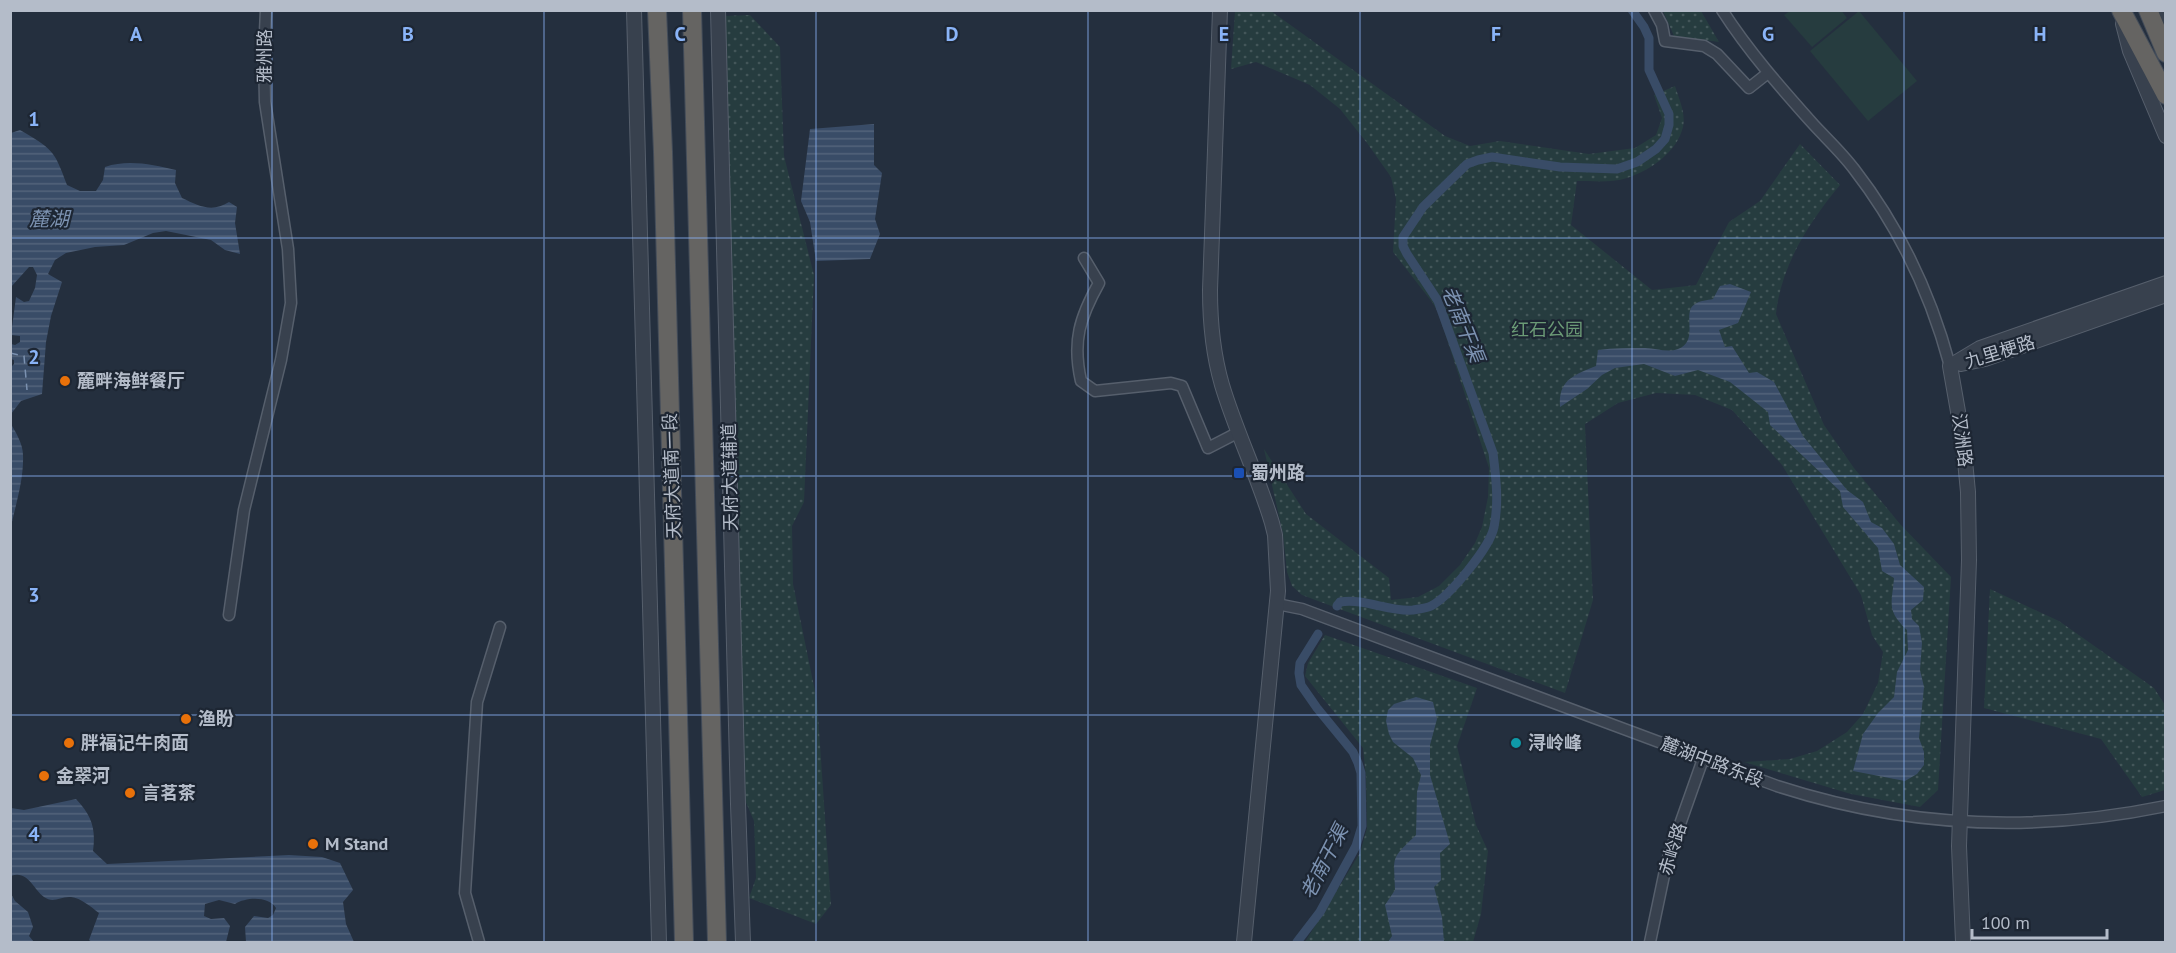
<svg xmlns="http://www.w3.org/2000/svg" width="2176" height="953" font-family="'PT Sans','Noto Sans SC',sans-serif">
  <style>
    .green { fill: url(#green-dots) }
    .pitch { fill: #263c3f }
    .water { fill: url(#water-rules) }
    .lines { fill: none; stroke-linecap: round; stroke-linejoin: round }
    .canal { stroke: #394c67; stroke-width: 9 }
    .ferry { stroke: #7c92b1; stroke-width: 1.5; stroke-dasharray: 8 6; stroke-linecap: butt }
    .minor-casing { stroke: #565f6c; stroke-width: 13 }
    .tertiary-casing { stroke: #565f6c; stroke-width: 16 }
    .trunk-casing { stroke: #434c59; stroke-width: 20 }
    .minor { stroke: #38414e; stroke-width: 10 }
    .tertiary { stroke: #38414e; stroke-width: 14 }
    .trunk { stroke: #656462; stroke-width: 18 }
    .grid { fill: none; stroke: #8ab4f8; stroke-width: 1.5; stroke-opacity: 0.55 }
    .food-dot { fill: #e8710a; stroke: #1d2633; stroke-width: 2 }
    .transit-dot { fill: #1a4fb4; stroke: #1d2633; stroke-width: 2 }
    .culture-dot { fill: #0f9aa8; stroke: #1d2633; stroke-width: 2 }
    .labels { text-anchor: middle; stroke-width: 4.5; stroke-linejoin: round; paint-order: stroke }
    .street-label { font-size: 18px; fill: #b4bcc9; stroke: #1d2633 }
    .park-label { font-size: 18px; fill: #6b9a76; stroke: #1d2633 }
    .poi-label { font-size: 18px; font-weight: bold; fill: #b4bcc9; stroke: #1d2633; text-anchor: start }
    .water-label { font-size: 20px; font-style: italic; fill: #7c92b1; stroke: #1d2633 }
    .grid-label { font-size: 20px; text-anchor: middle; font-weight: bold; fill: #8ab4f8; stroke: #1d2633; stroke-width: 4.5; stroke-linejoin: round; paint-order: stroke }
  </style>
  <defs>
    <pattern id="green-dots" width="8" height="8" patternUnits="userSpaceOnUse" patternTransform="scale(1.5)"><rect width="8" height="8" fill="#263c3f"/><path d="M2 2h.1M6 6h.1" fill="none" stroke="#435659" stroke-width="1.8" stroke-linecap="round"/></pattern>
    <pattern id="water-rules" width="6" height="5" patternUnits="userSpaceOnUse" patternTransform="scale(1.5)"><rect width="6" height="5" fill="#394c67"/><path d="M0 2.5h6" fill="none" stroke="#53647b"/></pattern>
  </defs>
  <rect width="100%" height="100%" fill="#242f3e"/>
  <path class="green" d="M1235 11H1271L1445 136 1470 146 1500 141 1589 154 1635 148 1656 135 1662 118 1654 95 1675 86C1679 99 1686 113 1683 127 1677 152 1651 170 1627 178 1612 183 1593 181 1577 181L1571 225 1652 290 1696 285 1729 222 1760 201 1800 144 1840 185C1810 221 1781 265 1776 314L1824 425 1854 468 1900 524 1951 577 1938 790 1920 807 1851 794 1744 762 1790 759 1817 751 1847 732 1863 714 1878 683 1883 652 1872 635 1861 595 1782 465 1732 410 1695 395 1656 393 1618 403 1585 424 1593 600 1565 693 1302 595 1292 586 1287 572 1283 534 1264 449 1306 514 1389 578 1391 600 1418 597 1439 586 1460 565 1475 543 1482 527 1488 497 1489 468 1438 312 1432 302 1393 252 1396 199 1391 177 1367 143 1340 109 1310 85 1256 62 1231 69Z
    M1663 11H1701L1719 42 1674 36Z
    M750 15 780 47 784 156 814 275 804 502 792 526 793 584 817 701 831 905 816 924 749 898 756 878 754 821 745 800 723 16Z
    M1990 589 2059 621 2154 688 2165 705V790L2142 797 2101 739 1984 708Z
    M1325 635 1477 688 1457 746 1476 825 1488 851 1481 914 1473 942H1305L1360 853 1367 828 1366 778 1363 748 1305 676 1308 663Z"/>
  <path class="pitch" d="M1841 10 1847 18 1812 47 1784 15 1790 11Z
    M1859 11 1917 81 1868 121 1810 51Z"/>
  <path class="water" d="M874 124V165L882 173 875 219 880 234 870 259 816 261 810 222 801 201 810 129Z
    M20 130C52 149 54 149 67 185L80 191H96L103 180 105 167C129 159 153 165 176 170L175 183 182 198C199 206 212 213 229 202L237 207 235 223 240 254 225 250 211 240 166 231 153 233 124 245 95 247 66 253 55 260 48 274 62 282 51 316 46 342 42 394 21 401 11 414V367L14 364V360L11 359V344L15 345 20 342V336L11 335 16 297 24 302 29 301 35 288 37 275 33 267H29L11 287V133Z
    M1730 284 1751 292 1738 323 1719 330 1725 347 1732 346 1749 373 1757 372 1774 382 1803 436 1847 490 1863 502 1871 522 1882 528 1894 544 1900 565 1924 587 1923 600 1911 610 1912 619 1919 626 1922 643 1920 670 1924 687 1919 738 1924 752V765L1917 774 1905 781 1853 771 1863 734 1878 713 1894 697 1897 672 1908 650 1907 630C1886 610 1892 604 1894 578L1882 571 1878 548 1843 507 1840 491 1770 425 1768 412 1730 382 1698 370 1675 376 1644 364 1615 368 1602 375 1587 389 1560 407C1558 380 1574 375 1596 366L1598 350C1614 348 1630 348 1645 348 1656 348 1667 353 1678 349 1700 341 1681 312 1695 304 1699 301 1708 300 1713 299L1720 286Z
    M11 424C16 433 23 444 23 455 24 478 16 504 11 526Z
    M1416 697 1433 702 1437 719 1430 745V775L1450 844 1440 853 1441 880 1434 887 1442 917 1444 942H1388L1392 936 1385 905 1395 890C1394 855 1390 860 1416 835L1417 792 1421 775 1413 758 1393 742 1389 734 1386 721 1388 710 1394 704Z
    M76 799C92 816 96 829 93 851L107 864 289 855 322 857 340 863 353 890 343 902 346 924 354 942H246L245 927 254 916 268 918 273 915 276 908C269 896 246 897 235 904L219 900 205 904 204 916 211 919 224 918 230 926 226 942H92L89 940 99 913C91 907 81 898 71 897 60 896 54 904 44 897 33 889 28 870 11 876V808L24 810Z
    M10 892 15 901 28 912 33 927 29 936 34 942H11Z"/>
  <g class="lines">
    <path class="canal" d="M1337 606 1340 602C1365 598 1389 612 1413 610 1419 609 1427 608 1431 606 1450 596 1490 547 1494 527 1499 503 1496 477 1493 453L1438 301 1407 254 1403 246V237L1423 207 1467 164 1478 160 1492 157 1560 167 1617 169 1637 162 1656 149 1665 139 1669 125V114L1649 70V38L1644 27 1632 10
      M1297 942 1320 912 1356 846 1362 826 1361 773 1358 763 1353 752 1317 708 1301 685 1299 673 1300 663 1318 634"/>
    <path class="ferry" d="M10 353 24 356 27 390"/>
    <defs>
      <path id="minor" d="M1654 10 1662 25 1665 41 1704 46 1717 54 1749 88 1768 73
        M1722 10C1749 52 1781 88 1814 125 1827 139 1842 153 1854 169 1899 227 1931 295 1950 366
        M1084 258 1099 283C1080 317 1072 341 1081 381L1095 391 1171 383 1182 386 1208 448 1239 432
        M1277 604 1302 609 1777 786C1903 827 2035 833 2166 806
        M229 615 244 510 281 360 291 303 288 249 265 102 264 53 266 10
        M479 942 465 893 472 780 477 702 500 627
        M1650 942 1667 861 1703 759"/>
      <path id="tertiary" d="M634 10 659 942
        M718 10 738 804 743 942
        M1220 10 1210 290C1210 322 1213 354 1222 385 1236 432 1258 476 1272 523L1275 535 1278 591 1244 942
        M2156 10 2166 26
        M2123 24 2130 51 2166 136
        M1961 364 1985 359 2166 295
        M1950 366 1963 440 1968 492 1969 560 1959 846 1963 942
        M1950 366 1980 348 2166 283"/>
      <path id="trunk" d="M657 10 663 152 684 942
        M692 10 717 942
        M2121 10 2166 95
        M2148 10 2166 53"/>
    </defs>
    <use href="#minor" class="minor-casing"/>
    <use href="#tertiary" class="tertiary-casing"/>
    <use href="#trunk" class="trunk-casing"/>
    <use href="#minor" class="minor"/>
    <use href="#tertiary" class="tertiary"/>
    <use href="#trunk" class="trunk"/>
  </g>
  <path class="grid" d="M272 10V942M544 10V942M816 10V942M1088 10V942M1360 10V942M1632 10V942M1904 10V942M10 238H2166M10 476H2166M10 715H2166"/>
  <g class="food-dot">
    <circle cx="65" cy="381" r="6"/>
    <circle cx="186" cy="719" r="6"/>
    <circle cx="69" cy="743" r="6"/>
    <circle cx="44" cy="776" r="6"/>
    <circle cx="130" cy="793" r="6"/>
    <circle cx="313" cy="844" r="6"/>
  </g>
  <rect class="transit-dot" x="1233" y="467" width="12" height="12" rx="3"/>
  <circle class="culture-dot" cx="1516" cy="743" r="6"/>
  <g class="labels">
    <g class="street-label">
      <text transform="translate(265 56) rotate(-90)" y="6">雅州路</text>
      <text transform="translate(2000 352) rotate(-17)" y="6">九里梗路</text>
      <text transform="translate(1962 440) rotate(83)" y="6">汉洲路</text>
      <text transform="translate(672 476) rotate(-92)" y="6">天府大道南一段</text>
      <text transform="translate(730 477) rotate(-91)" y="6">天府大道辅道</text>
      <text transform="translate(1712 762) rotate(21)" y="6">麓湖中路东段</text>
      <text transform="translate(1673 849) rotate(-73)" y="6">赤岭路</text>
    </g>
    <g class="park-label">
      <text x="1547" y="336">红石公园</text>
    </g>
    <g class="poi-label">
      <text x="77" y="387">麓畔海鲜餐厅</text>
      <text x="1251" y="479">蜀州路</text>
      <text x="198" y="725">渔盼</text>
      <text x="81" y="749">胖福记牛肉面</text>
      <text x="1528" y="749">浔岭峰</text>
      <text x="56" y="782">金翠河</text>
      <text x="142" y="799">言茗茶</text>
      <text x="325" y="850">M Stand</text>
    </g>
    <g class="water-label">
      <text x="49" y="226">麓湖</text>
      <text transform="translate(1463 324) rotate(68)" y="7">老南干渠</text>
      <text transform="translate(1324 862) rotate(-63)" y="7">老南干渠</text>
    </g>
  </g>
  <g class="grid-label">
    <text x="136" y="41">A</text>
    <text x="408" y="41">B</text>
    <text x="680" y="41">C</text>
    <text x="952" y="41">D</text>
    <text x="1224" y="41">E</text>
    <text x="1496" y="41">F</text>
    <text x="1768" y="41">G</text>
    <text x="2040" y="41">H</text>
    <text x="34" y="126">1</text>
    <text x="34" y="364">2</text>
    <text x="34" y="602">3</text>
    <text x="34" y="841">4</text>
  </g>
  <rect width="2176" height="953" fill="none" stroke="#b4bcc9" stroke-width="24"/>
  <path d="M1972 929v9h135v-9" fill="none" stroke="#b4bcc9" stroke-width="3"/>
  <text x="1981" y="929" font-size="18" fill="#b4bcc9" stroke="#1d2633" stroke-width="4.5" paint-order="stroke">100 m</text>
</svg>
